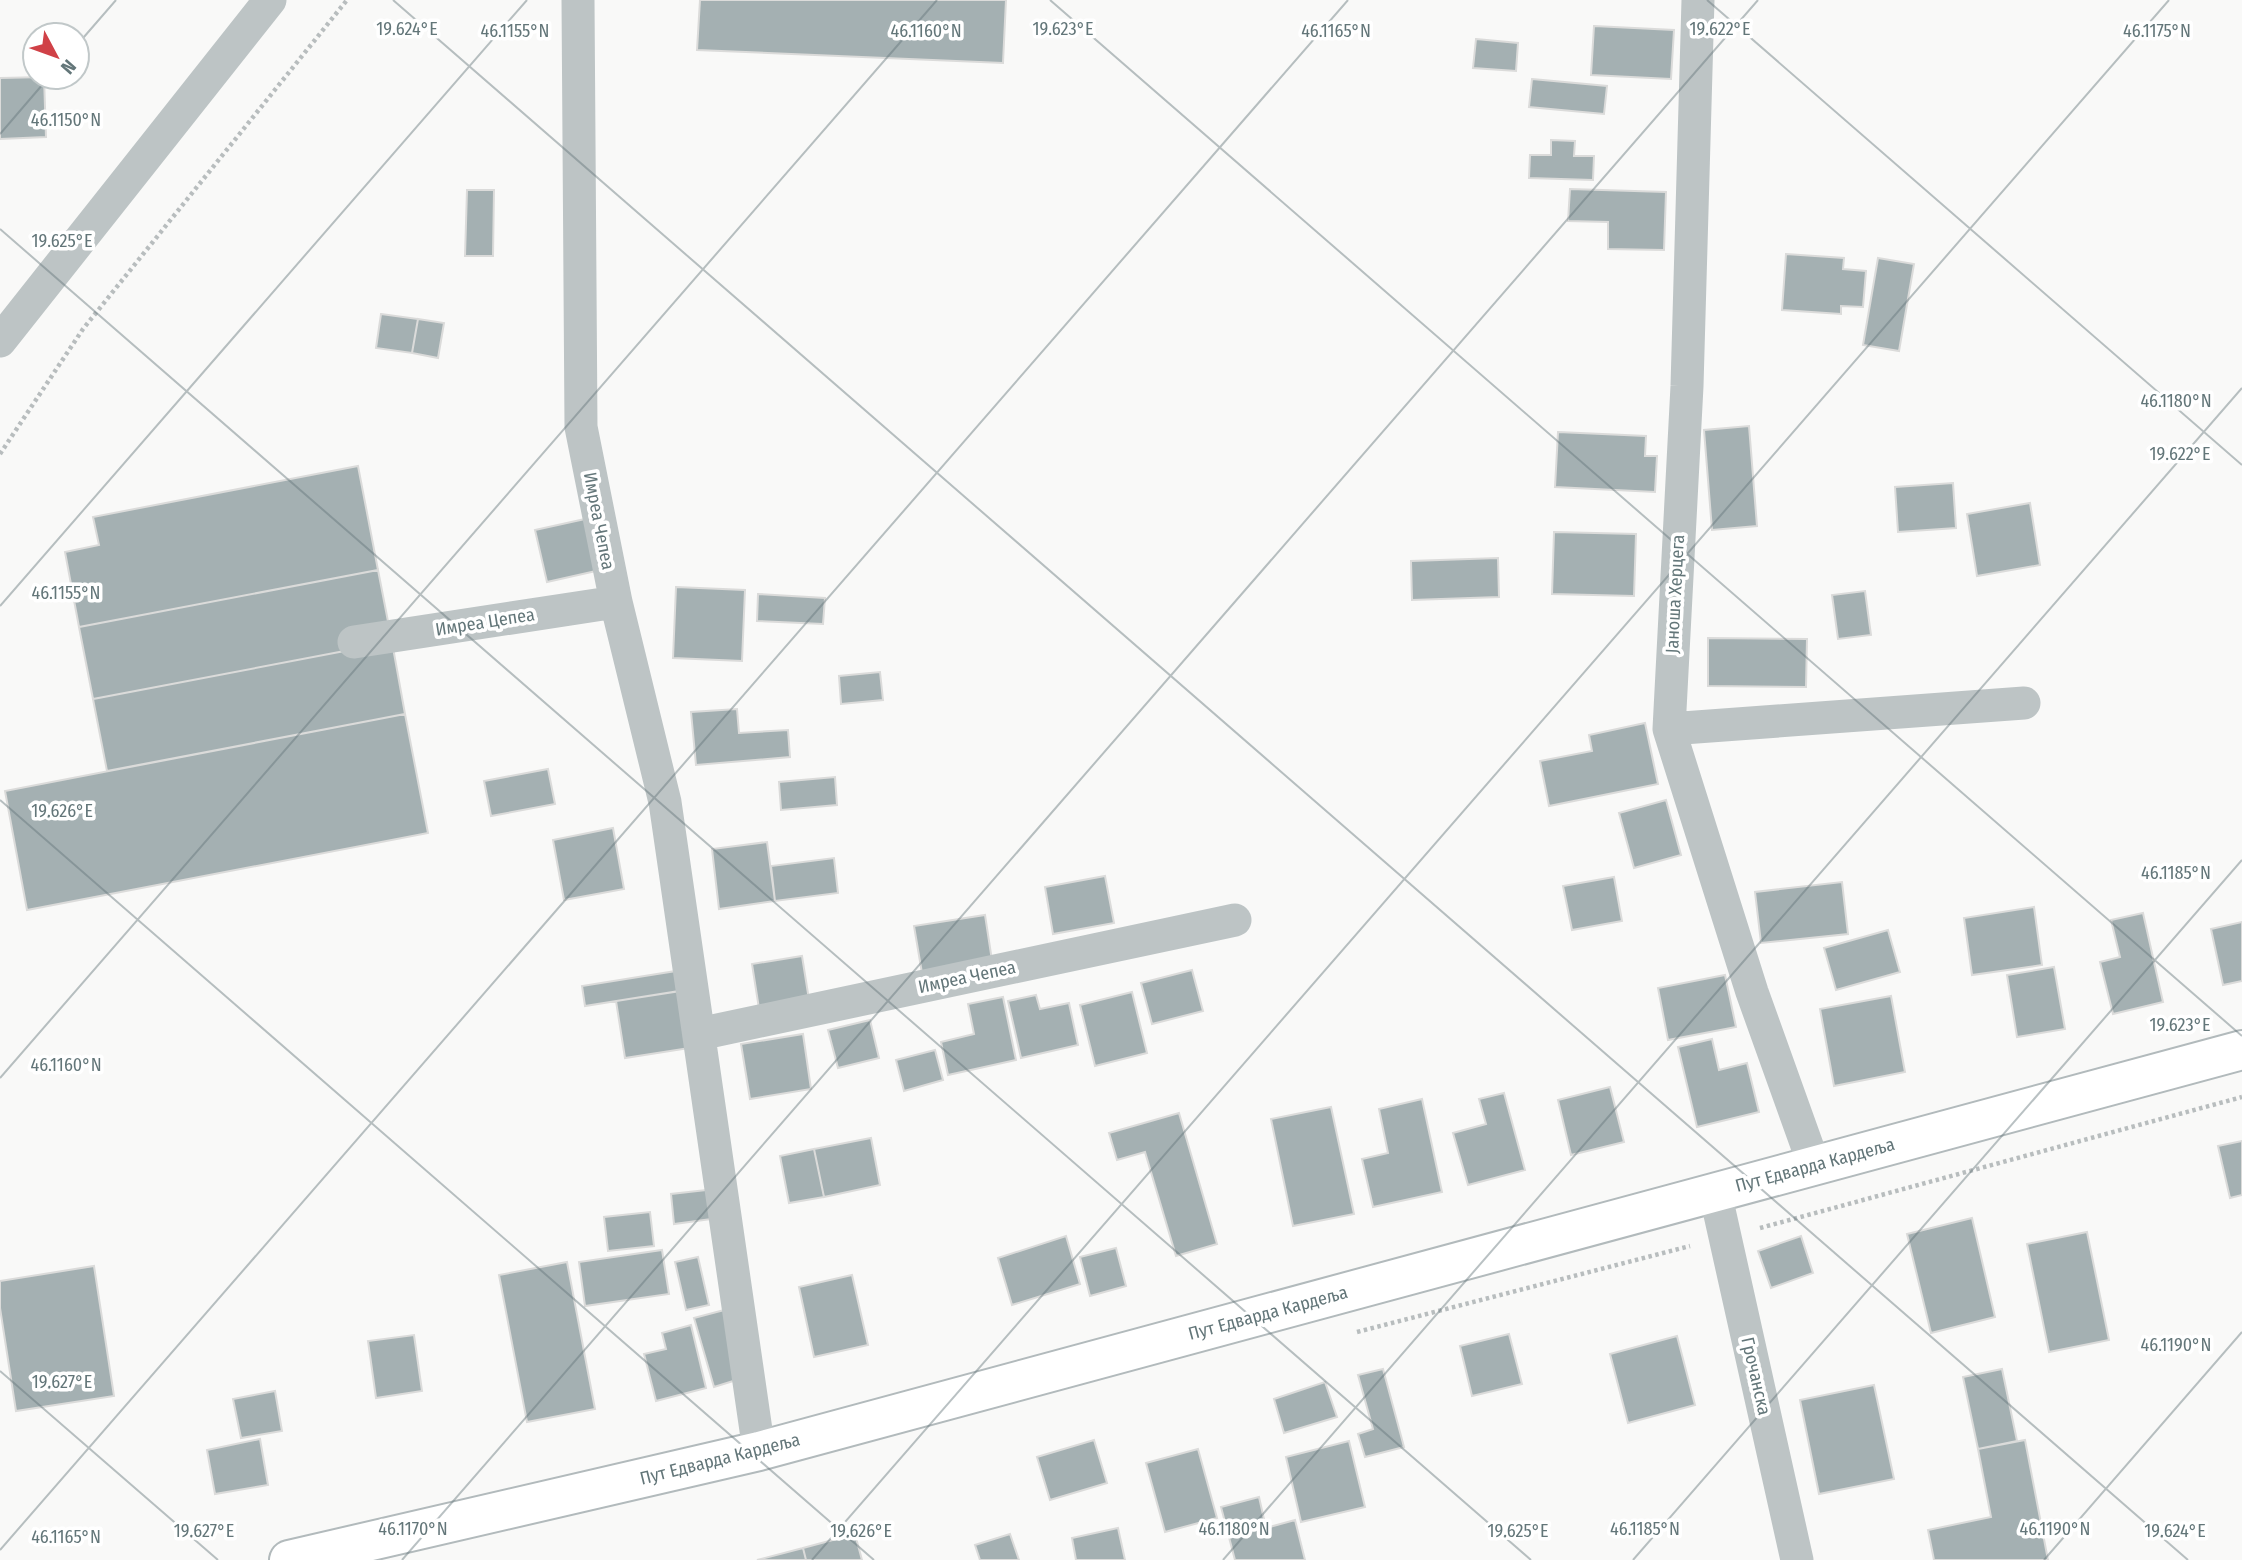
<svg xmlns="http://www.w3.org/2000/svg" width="2242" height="1560" font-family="'Fira Sans Condensed',sans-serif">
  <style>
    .building { fill: #a4b0b2; stroke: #dbdbda; stroke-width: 2 }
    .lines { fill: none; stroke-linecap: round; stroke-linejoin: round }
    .secondary-casing { stroke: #b2babc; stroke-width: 42 }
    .path { stroke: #b8bdbe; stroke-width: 4.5; stroke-dasharray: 3.5 3.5; stroke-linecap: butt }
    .street { stroke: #bdc4c5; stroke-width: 33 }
    .secondary { stroke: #fff; stroke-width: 38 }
    .ticks { fill: none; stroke: #637679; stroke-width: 2; stroke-opacity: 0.45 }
    .labels { text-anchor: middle; stroke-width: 7; stroke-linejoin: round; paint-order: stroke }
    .street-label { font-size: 18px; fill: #637679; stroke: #fff }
    .ticks-label { font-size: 18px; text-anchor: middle; fill: #637679; stroke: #fff; stroke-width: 7; stroke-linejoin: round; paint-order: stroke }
  </style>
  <rect width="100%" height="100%" fill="#f9f9f8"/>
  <path class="building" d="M700 0H1006L1003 63 697 50Z
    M1594 26 1674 30 1671 79 1591 75Z
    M1476 39 1518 43 1516 71 1473 68Z
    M44 77 46 137 0 139V78Z
    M1532 79 1607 86 1604 114 1529 107Z
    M1551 140 1575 141 1574 156H1594L1593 180 1529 178 1530 155H1551Z
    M1570 189 1666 192 1664 250 1608 249V222L1568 221Z
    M467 190H494L493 256H465Z
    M1786 254 1844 258 1843 269 1866 271 1863 307 1841 306V314L1782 310Z
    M1878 258 1914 264 1899 351 1863 345Z
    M381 314 418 319 412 353 376 348Z
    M418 319 444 323 438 358 412 353Z
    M1749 426 1757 526 1712 530 1704 430Z
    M1558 432 1646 436 1645 456H1657L1655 492 1555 487Z
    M358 466 378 570 79 627 65 552 99 545 93 517Z
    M1953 483 1956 528 1898 532 1895 487Z
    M2030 503 2040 565 1977 576 1967 514Z
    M585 519 596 571 547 582 535 530Z
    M1554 532 1636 534 1634 596 1552 594Z
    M1498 558 1499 597 1412 600 1411 561Z
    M378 570 392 642 93 699 79 627Z
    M676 587 745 590 742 661 673 658Z
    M1865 591 1871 635 1838 639 1832 595Z
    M758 594 825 598 823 624 757 621Z
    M1708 638 1807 639 1806 687 1708 686Z
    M392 642 405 714 107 771 93 699Z
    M880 672 883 700 841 704 839 676Z
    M737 709 739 733 788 730 790 757 696 765 691 712Z
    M405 714 428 833 27 910 5 791Z
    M1645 723 1658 784 1549 806 1540 761 1592 751 1589 735Z
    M548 769 555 804 491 816 484 781Z
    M835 777 837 805 781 810 779 782Z
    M1666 800 1681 855 1634 868 1619 813Z
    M613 828 624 889 564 900 553 840Z
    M767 842 775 901 719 909 712 849Z
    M834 858 838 893 775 901 771 866Z
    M1105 876 1114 923 1053 934 1045 887Z
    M1614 877 1622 921 1572 930 1563 886Z
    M1842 882 1848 934 1761 943 1755 892Z
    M2034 907 2042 965 1972 975 1964 918Z
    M2143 913 2163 1002 2113 1014 2100 962 2120 957 2111 920Z
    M985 915 993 967 923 979 914 926Z
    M2242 922V981L2223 985 2211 929Z
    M1888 930 1900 972 1836 990 1824 948Z
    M802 956 810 1006 760 1015 752 964Z
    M2054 967 2065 1029 2017 1037 2007 975Z
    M1192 970 1203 1011 1152 1024 1141 983Z
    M676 971 679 991 585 1006 582 986Z
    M1725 975 1736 1027 1668 1040 1658 988Z
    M687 990 696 1047 625 1058 616 1001Z
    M1132 992 1147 1053 1095 1066 1080 1005Z
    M1036 995 1040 1009 1069 1003 1078 1045 1021 1058 1008 1001Z
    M1891 996 1905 1072 1834 1086 1820 1009Z
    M1003 997 1016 1060 948 1075 941 1042 974 1034 968 1004Z
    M870 1020 879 1058 838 1068 828 1030Z
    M803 1034 811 1089 750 1099 741 1044Z
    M1712 1039 1719 1070 1747 1063 1759 1112 1697 1127 1678 1047Z
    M935 1050 943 1080 904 1091 896 1060Z
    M1610 1087 1624 1142 1571 1155 1558 1100Z
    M1504 1093 1525 1170 1468 1185 1453 1133 1486 1124 1479 1099Z
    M1422 1099 1442 1192 1373 1207 1362 1159 1388 1153 1379 1109Z
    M1331 1107 1354 1214 1293 1226 1271 1119Z
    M1179 1113 1217 1244 1176 1256 1145 1152 1117 1160 1109 1133Z
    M871 1138 880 1185 824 1197 814 1149Z
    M2242 1141V1195L2230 1198 2218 1146Z
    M814 1149 824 1197 789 1203 780 1156Z
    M715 1189 719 1218 674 1224 671 1194Z
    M650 1212 654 1246 608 1251 604 1217Z
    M1972 1218 1995 1317 1931 1333 1907 1234Z
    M2087 1232 2109 1340 2049 1352 2027 1244Z
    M1066 1236 1080 1284 1012 1305 998 1258Z
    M1801 1236 1813 1273 1771 1288 1758 1251Z
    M1116 1248 1126 1286 1090 1296 1080 1257Z
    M662 1250 669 1294 585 1306 579 1262Z
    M698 1257 709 1305 686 1310 675 1262Z
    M567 1262 595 1409 527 1422 499 1275Z
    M94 1266 114 1396 16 1411 0 1308V1281Z
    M852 1275 868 1345 814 1357 799 1287Z
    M728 1309 746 1377 714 1387 694 1318Z
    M691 1325 706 1388 656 1401 644 1354 666 1349 662 1333Z
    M1509 1334 1522 1384 1472 1396 1460 1346Z
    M414 1335 422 1391 376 1398 368 1341Z
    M1677 1336 1695 1405 1628 1423 1610 1354Z
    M1383 1369 1404 1447 1365 1457 1358 1434 1373 1429 1358 1375Z
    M2002 1369 2017 1441 1978 1449 1963 1377Z
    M1325 1382 1337 1417 1284 1433 1274 1399Z
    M1874 1385 1894 1479 1819 1494 1800 1400Z
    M275 1391 282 1431 241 1438 233 1399Z
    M260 1439 268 1485 215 1494 207 1450Z
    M1094 1440 1107 1483 1050 1500 1037 1457Z
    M2025 1440 2048 1560H1934L1928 1530 1991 1517 1978 1449Z
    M1349 1441 1365 1507 1301 1522 1286 1457Z
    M1198 1449 1217 1518 1165 1532 1146 1463Z
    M1259 1497 1266 1528 1295 1520 1305 1560H1235L1221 1507Z
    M1118 1528 1125 1560H1076L1072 1538Z
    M855 1534 862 1560H806L803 1548Z
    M1010 1534 1019 1560H980L975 1545Z
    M803 1548 806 1560H757Z"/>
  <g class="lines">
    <defs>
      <path id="secondary" d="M289 1560 759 1451 2242 1050"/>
    </defs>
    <use href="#secondary" class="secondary-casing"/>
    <path class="path" d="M0 454 83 329 347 0
      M1760 1228 2242 1097
      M1357 1332 1690 1246"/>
    <path class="street" d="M578 0 581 427 616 602 665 802 759 1451
      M1698 0 1687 386 1669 729 1752 992 1814 1165
      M0 341 270 0
      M354 642 616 602
      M1669 729 2024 703
      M699 1034 1235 920
      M1715 1192 1797 1560"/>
    <use href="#secondary" class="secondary"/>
  </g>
  <path class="ticks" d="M393 0 2188 1560M1050 0 2242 1036M1707 0 2242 465M77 45 116 0M0 134 49 77M0 229 1531 1560M0 606 527 0M0 800 874 1560M0 1078 937 0M0 1371 218 1560M0 1550 1348 0M402 1560 1758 0M812 1560 2169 0M1223 1560 2242 388M1633 1560 2242 860M2044 1560 2242 1332"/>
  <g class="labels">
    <g class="street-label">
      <text transform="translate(599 521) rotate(79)" y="6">Имреа Чепеа</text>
      <text transform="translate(1675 594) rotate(-87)" y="6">Јаноша Херцега</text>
      <text transform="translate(485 622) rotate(-9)" y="6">Имреа Цепеа</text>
      <text transform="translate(967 977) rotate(-12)" y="6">Имреа Чепеа</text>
      <text transform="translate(1815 1165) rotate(-15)" y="6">Пут Едварда Кардеља</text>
      <text transform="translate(1268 1313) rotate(-15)" y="6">Пут Едварда Кардеља</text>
      <text transform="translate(1756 1376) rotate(77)" y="6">Грочанска</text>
      <text transform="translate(720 1459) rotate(-14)" y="6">Пут Едварда Кардеља</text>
    </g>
  </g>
  <g class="ticks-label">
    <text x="407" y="35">19.624°E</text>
    <text x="1063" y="35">19.623°E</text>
    <text x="1720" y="35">19.622°E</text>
    <text x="2157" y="37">46.1175°N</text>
    <text x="515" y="37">46.1155°N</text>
    <text x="926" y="37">46.1160°N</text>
    <text x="1336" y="37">46.1165°N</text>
    <text x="66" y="126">46.1150°N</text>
    <text x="62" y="247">19.625°E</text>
    <text x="2176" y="407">46.1180°N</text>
    <text x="2180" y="460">19.622°E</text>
    <text x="66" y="599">46.1155°N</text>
    <text x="62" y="817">19.626°E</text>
    <text x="2176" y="879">46.1185°N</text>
    <text x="2180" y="1031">19.623°E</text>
    <text x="66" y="1071">46.1160°N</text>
    <text x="2176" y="1351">46.1190°N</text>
    <text x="62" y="1388">19.627°E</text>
    <text x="413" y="1535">46.1170°N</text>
    <text x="1234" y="1535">46.1180°N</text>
    <text x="1645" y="1535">46.1185°N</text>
    <text x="2055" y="1535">46.1190°N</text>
    <text x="204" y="1537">19.627°E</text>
    <text x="861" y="1537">19.626°E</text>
    <text x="1518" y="1537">19.625°E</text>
    <text x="2175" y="1537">19.624°E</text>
    <text x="66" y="1543">46.1165°N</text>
  </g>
  <g transform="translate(56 56) rotate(131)"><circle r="33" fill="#ffffff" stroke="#c1c8c9" stroke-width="2"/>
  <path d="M0-5L12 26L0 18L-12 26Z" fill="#d04147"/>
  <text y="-10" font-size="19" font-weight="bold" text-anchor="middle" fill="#637679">N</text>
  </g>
</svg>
